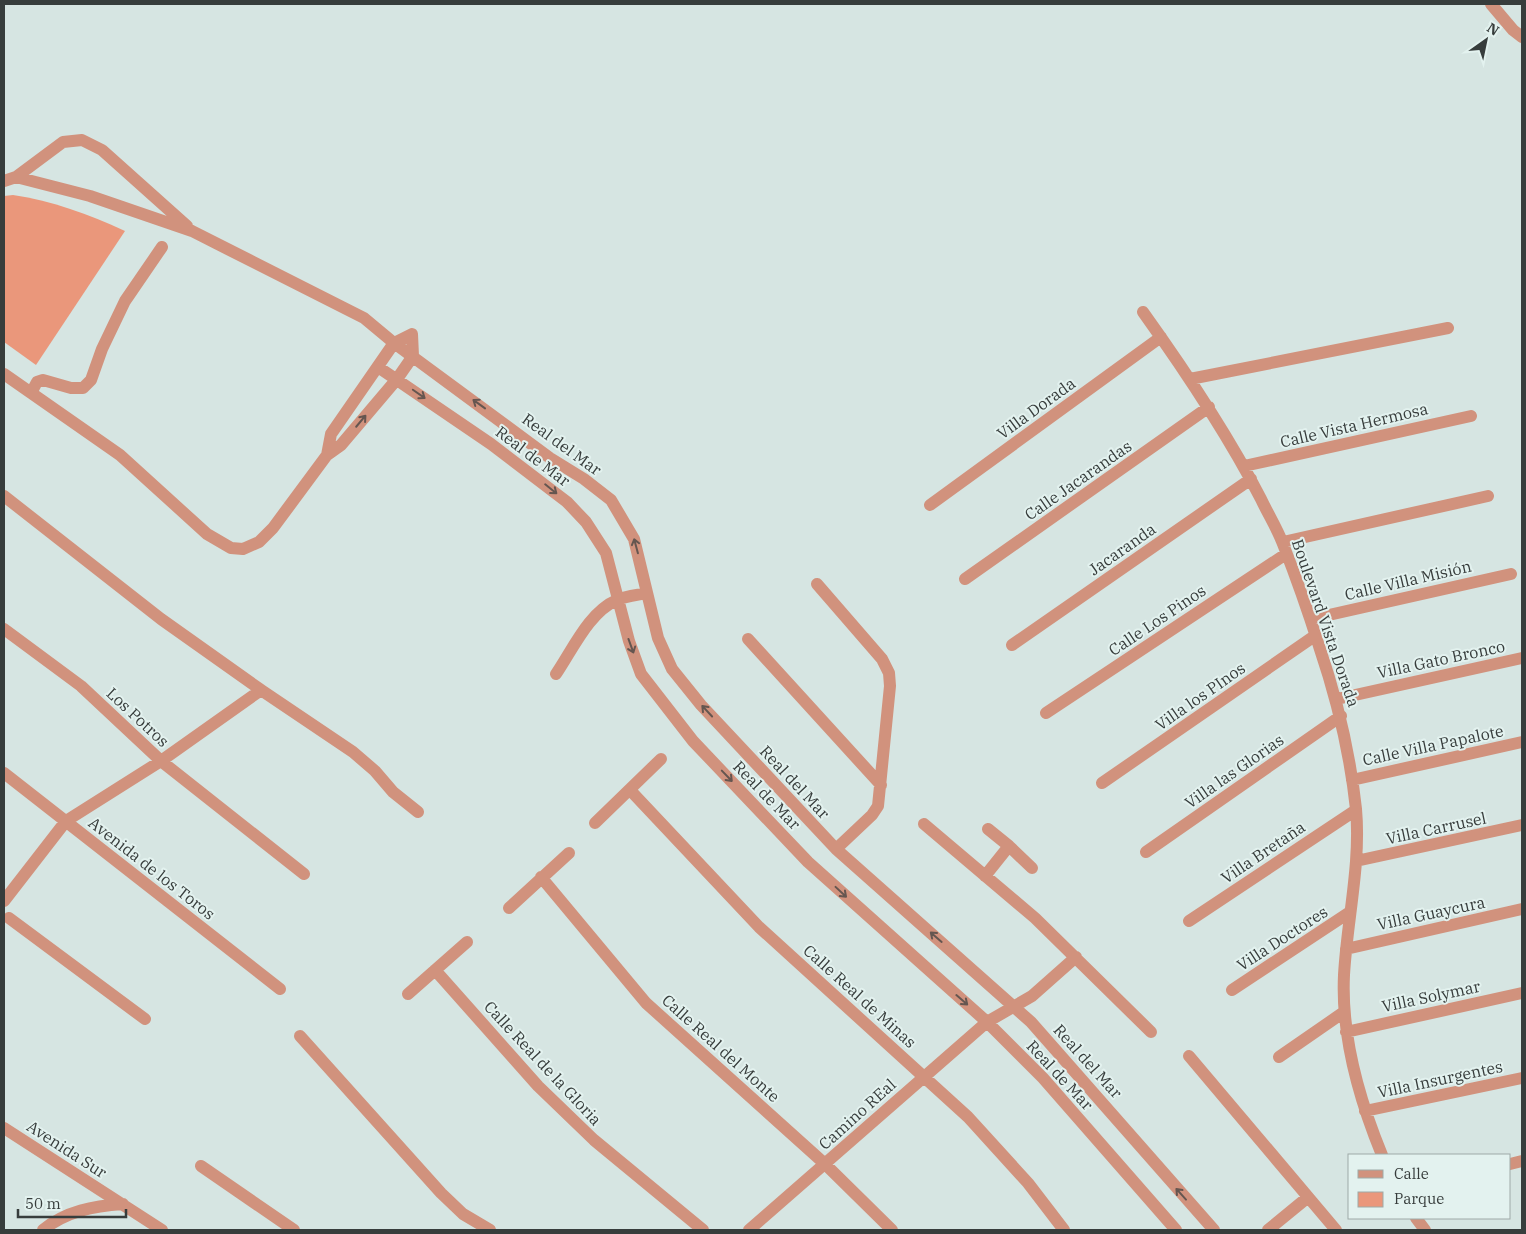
<svg xmlns="http://www.w3.org/2000/svg" width="1526" height="1234" font-family="'IBM Plex Serif',serif">
  <style>
    .green { fill: #ea977b }
    .lines { fill: none; stroke-linecap: round; stroke-linejoin: round }
    .minor { stroke: #d1927d; stroke-width: 12 }
    .oneway { stroke: #655650 }
    .labels { text-anchor: middle; stroke-width: 4; stroke-linejoin: round; paint-order: stroke }
    .street-label { font-size: 16px; fill: #373d3c; stroke: #e3f2ef }
  </style>
  <rect width="100%" height="100%" fill="#d6e5e2"/>
  <path class="green" d="M13 195C53 201 88 214 125 231L36 365 4 342V196Z"/>
  <g class="lines">
    <path class="minor" d="M1491 4 1513 30 1522 37
      M16 177 63 142 82 140 102 150 187 226
      M4 181 16 177 90 196 192 231 364 318 394 343 550 458 584 479 611 500 634 539 658 638 672 669 701 705 836 849 1031 1022 1214 1230
      M1143 312C1186 372 1227 433 1261 499 1268 514 1277 528 1283 544 1296 577 1308 611 1319 646 1337 699 1350 753 1356 809 1361 864 1347 920 1344 975 1341 1037 1359 1099 1382 1155
      M378 367 491 444 567 502 586 522 606 553 629 641 641 674 693 741 808 862 987 1022 1043 1078 1176 1230
      M4 374 120 455 207 534 231 548 243 549 259 542 273 528 327 455 341 445 397 379 413 356 412 334 394 343 331 434 327 455
      M1190 379 1448 328
      M31 393 37 382 43 380 71 388H83L91 380 102 349 125 301 162 247
      M1244 466 1471 416
      M4 496 161 619 261 690
      M930 505 1161 337
      M1283 542 1488 496
      M965 579 1209 407
      M817 584 882 659 889 673 890 686 878 806 872 815 836 849
      M1311 619 1511 574
      M4 629 81 686 161 761 304 874
      M748 639 881 785
      M1012 645 1251 479
      M556 674C573 649 589 612 617 600 626 596 638 595 647 593
      M1337 699 1522 658
      M1046 713 1286 554
      M4 773 280 989
      M1352 780 1522 742
      M1102 783 1316 635
      M630 790 759 927 968 1117 1028 1183 1064 1230
      M595 823 661 759
      M924 824 1035 918 1151 1032
      M988 829 1009 846
      M1146 852 1341 716
      M1356 861 1522 825
      M985 876 1009 846 1032 868
      M541 877 646 1003 825 1164 892 1230
      M4 901 66 821 161 761 261 690 353 752 375 771 393 792 418 812
      M509 908 569 853
      M9 918 145 1019
      M1189 921 1356 810
      M1346 949 1522 909
      M435 970 538 1086 594 1140 703 1230
      M1232 990 1350 912
      M408 994 467 942
      M1346 1032 1522 993
      M300 1036 441 1193 463 1214 490 1230
      M1189 1056 1336 1230
      M1279 1057 1344 1012
      M1365 1111 1522 1078
      M4 1128 162 1230
      M1510 1164 1522 1161
      M201 1166 294 1230
      M1416 1218 1425 1230
      M43 1230C66 1211 94 1206 123 1204
      M749 1230 987 1022 1032 996 1076 957
      M1268 1230 1307 1198"/>
  </g>
  <defs><path id="oneway-shaft" d="M-6 0H5M1.5-3L5.5 0L1.5 3" fill="none" stroke-width="1.6" stroke-linecap="round" stroke-linejoin="round" transform="scale(1.25)"/></defs>
  <g class="oneway">
    <use href="#oneway-shaft" transform="translate(419 394) rotate(35)"/>
    <use href="#oneway-shaft" transform="translate(479 404) rotate(-144)"/>
    <use href="#oneway-shaft" transform="translate(361 421) rotate(-50)"/>
    <use href="#oneway-shaft" transform="translate(551 489) rotate(39)"/>
    <use href="#oneway-shaft" transform="translate(636 546) rotate(-105)"/>
    <use href="#oneway-shaft" transform="translate(631 646) rotate(70)"/>
    <use href="#oneway-shaft" transform="translate(707 711) rotate(-133)"/>
    <use href="#oneway-shaft" transform="translate(727 776) rotate(46)"/>
    <use href="#oneway-shaft" transform="translate(841 892) rotate(43)"/>
    <use href="#oneway-shaft" transform="translate(936 937) rotate(-139)"/>
    <use href="#oneway-shaft" transform="translate(962 1000) rotate(41)"/>
    <use href="#oneway-shaft" transform="translate(1181 1194) rotate(-132)"/>
  </g>
  <g class="labels">
    <g class="street-label">
      <text transform="translate(1036 408) rotate(-36)" y="6">Villa Dorada</text>
      <text transform="translate(1354 425) rotate(-13)" y="6">Calle Vista Hermosa</text>
      <text transform="translate(562 444) rotate(36)" y="6">Real del Mar</text>
      <text transform="translate(533 456) rotate(37)" y="6">Real de Mar</text>
      <text transform="translate(1078 480) rotate(-35)" y="6">Calle Jacarandas</text>
      <text transform="translate(1122 549) rotate(-35)" y="6">Jacaranda</text>
      <text transform="translate(1408 580) rotate(-13)" y="6">Calle Villa Misión</text>
      <text transform="translate(1157 620) rotate(-34)" y="6">Calle Los Pinos</text>
      <text transform="translate(1326 623) rotate(71)" y="6">Boulevard Vista Dorada</text>
      <text transform="translate(1441 659) rotate(-12)" y="6">Villa Gato Bronco</text>
      <text transform="translate(1200 696) rotate(-35)" y="6">Villa los PInos</text>
      <text transform="translate(138 717) rotate(43)" y="6">Los Potros</text>
      <text transform="translate(1433 745) rotate(-12)" y="6">Calle Villa Papalote</text>
      <text transform="translate(1234 771) rotate(-35)" y="6">Villa las Glorias</text>
      <text transform="translate(795 782) rotate(47)" y="6">Real del Mar</text>
      <text transform="translate(767 795) rotate(46)" y="6">Real de Mar</text>
      <text transform="translate(1436 828) rotate(-12)" y="6">Villa Carrusel</text>
      <text transform="translate(1263 852) rotate(-34)" y="6">Villa Bretaña</text>
      <text transform="translate(152 868) rotate(38)" y="6">Avenida de los Toros</text>
      <text transform="translate(1431 913) rotate(-12)" y="6">Villa Guaycura</text>
      <text transform="translate(1282 938) rotate(-33)" y="6">Villa Doctores</text>
      <text transform="translate(860 996) rotate(42)" y="6">Calle Real de Minas</text>
      <text transform="translate(1431 996) rotate(-12)" y="6">Villa Solymar</text>
      <text transform="translate(721 1048) rotate(42)" y="6">Calle Real del Monte</text>
      <text transform="translate(1088 1061) rotate(48)" y="6">Real del Mar</text>
      <text transform="translate(543 1063) rotate(47)" y="6">Calle Real de la Gloria</text>
      <text transform="translate(1060 1075) rotate(47)" y="6">Real de Mar</text>
      <text transform="translate(1440 1079) rotate(-12)" y="6">Villa Insurgentes</text>
      <text transform="translate(857 1114) rotate(-42)" y="6">Camino REal</text>
      <text transform="translate(67 1149) rotate(33)" y="6">Avenida Sur</text>
    </g>
  </g>
  <rect width="1526" height="1234" fill="none" stroke="#373d3c" stroke-width="10"/>
  <rect x="1348" y="1154" width="162" height="65" fill="#e3f2ef" stroke="#9eaaa7"/>
  <rect x="1358" y="1170" width="25" height="8" fill="#d1927d" stroke="#9eaaa7"/>
  <text x="1394" y="1179" font-size="15" fill="#373d3c">Calle</text>
  <rect x="1358" y="1192" width="25" height="15" fill="#ea977b" stroke="#9eaaa7"/>
  <text x="1394" y="1204" font-size="15" fill="#373d3c">Parque</text>
  <g transform="translate(1486 40) rotate(33)" stroke="#e3f2ef" stroke-width="4" paint-order="stroke">
  <path d="M0-4L9 19L0 12L-9 19Z" fill="#373d3c"/>
  <text y="-8" font-size="14" font-weight="bold" text-anchor="middle" fill="#373d3c">N</text>
  </g>
  <path d="M18 1209v8h108v-8" fill="none" stroke="#373d3c" stroke-width="2.5"/>
  <text x="25" y="1209" font-size="15" fill="#373d3c" stroke="#e3f2ef" stroke-width="4" paint-order="stroke">50 m</text>
</svg>
